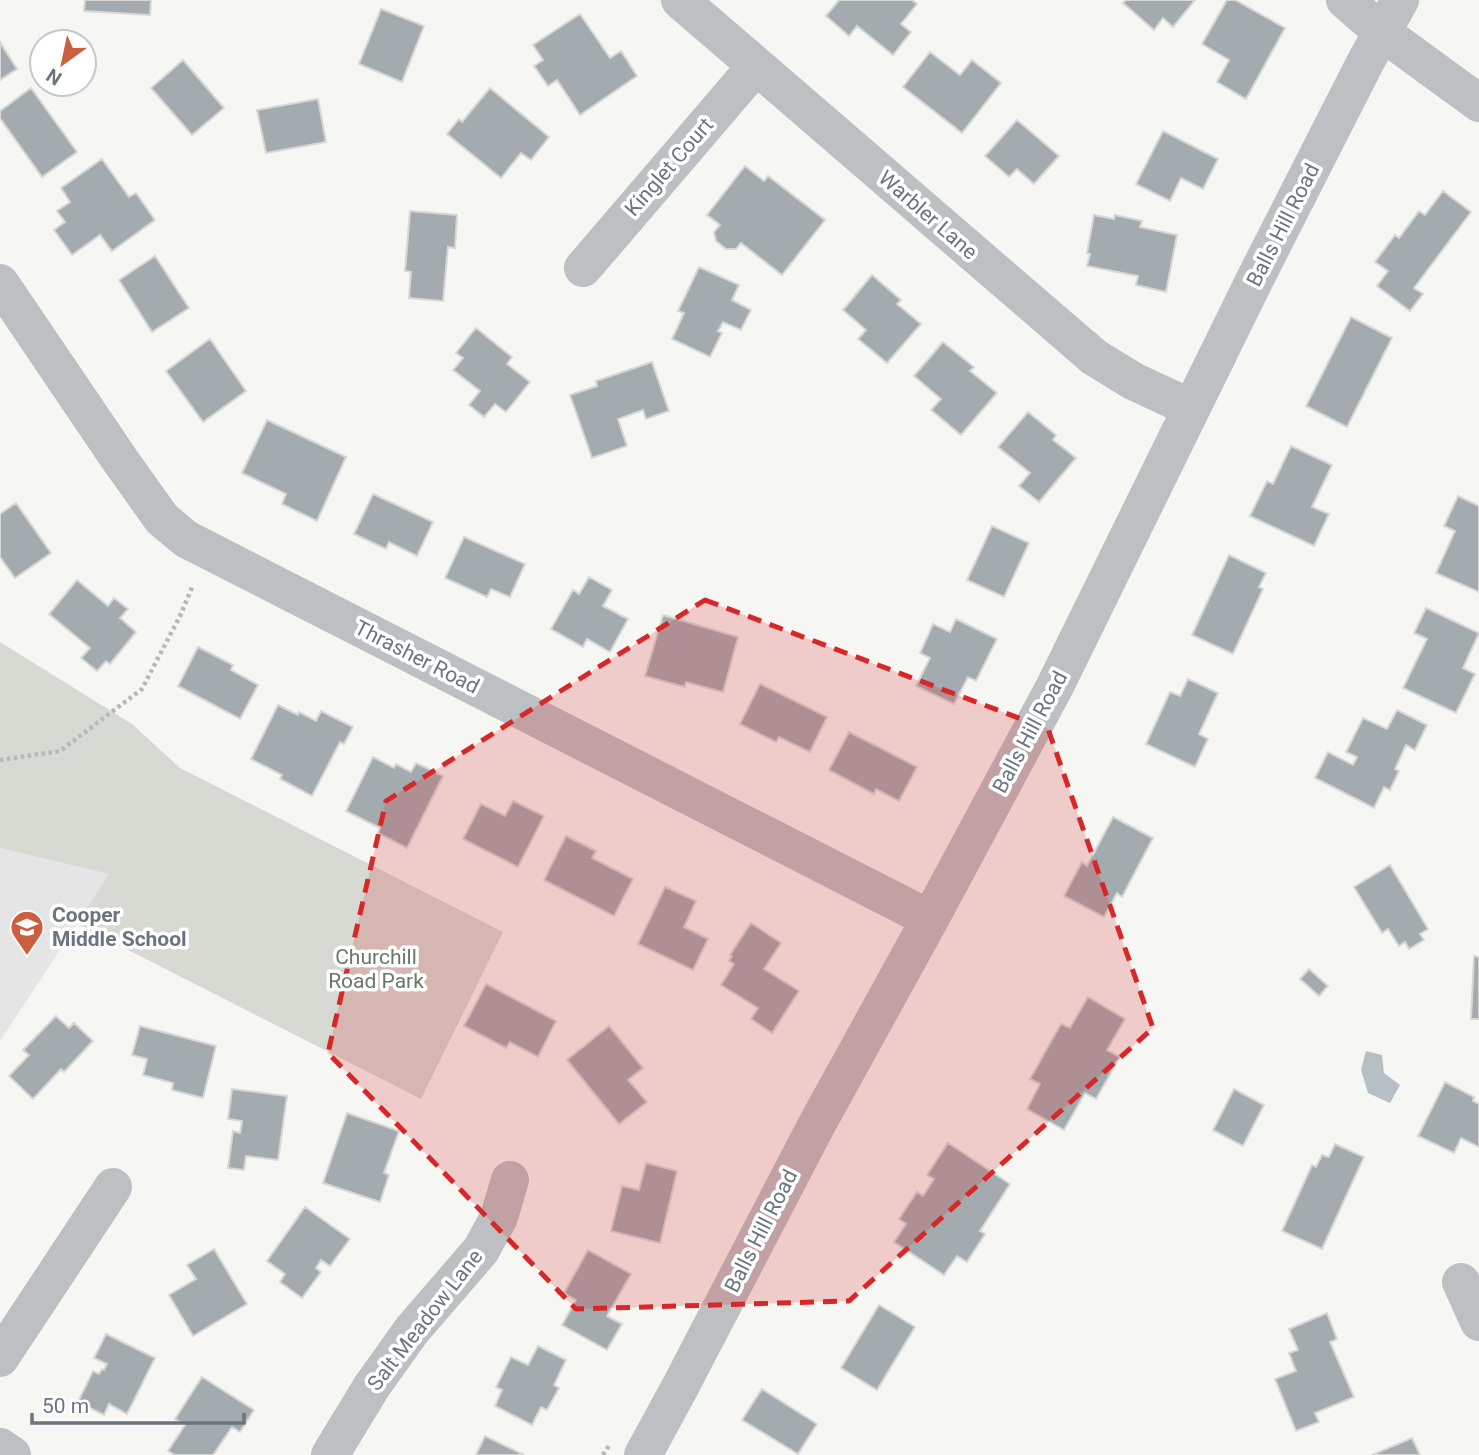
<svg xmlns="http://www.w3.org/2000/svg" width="1479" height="1455" font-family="Roboto,sans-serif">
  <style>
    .built { fill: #e4e5e4 }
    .green { fill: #d6dad3 }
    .water { fill: #b6c0c4 }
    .building { fill: #a4abaf; stroke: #d7d7d6; stroke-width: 2 }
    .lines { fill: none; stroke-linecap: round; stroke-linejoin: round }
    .path { stroke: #b6b9bb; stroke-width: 4.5; stroke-dasharray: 3.5 3.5; stroke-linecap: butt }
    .minor { stroke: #bcc0c2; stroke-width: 38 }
    .marked { fill: #d62828; fill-opacity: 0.2; stroke: #d62828; stroke-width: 5; stroke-dasharray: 14 9; stroke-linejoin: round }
    .labels { text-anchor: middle; stroke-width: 7; stroke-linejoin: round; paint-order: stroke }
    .street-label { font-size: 21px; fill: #697680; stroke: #fff }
    .poi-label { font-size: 21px; font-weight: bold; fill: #697680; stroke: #fff; text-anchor: start }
    .park-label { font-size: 21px; fill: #6a7867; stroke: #fff }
  </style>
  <rect width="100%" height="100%" fill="#f6f6f3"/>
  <path class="built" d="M0 848 110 874 0 1041Z"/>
  <path class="green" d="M0 642 132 724 180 768 503 932 421 1099 77 924 109 874 0 848Z"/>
  <path class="water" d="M1366 1051 1382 1055 1384 1073 1400 1085 1390 1103 1368 1093 1361 1070Z"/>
  <path class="building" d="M85 0H151L150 15 84 11Z
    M839 0H912L917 4 901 24 911 32 893 55 857 26 849 36 826 16Z
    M1126 0H1195L1173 27 1163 18 1154 30 1123 3Z
    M1227 0H1235L1285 28 1246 99 1217 82 1229 60 1202 44Z
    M381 9 424 26 402 82 359 64Z
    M580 14 610 58 621 51 637 76 580 115 557 80 548 86 534 66 543 60 533 45Z
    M0 42 17 69 0 80Z
    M930 52 960 75 972 60 1001 83 962 133 903 87Z
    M183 60 224 108 192 135 151 88Z
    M31 88 77 152 42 177 0 118V111Z
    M490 88 549 137 531 160 521 153 501 178 447 134 459 119 462 122Z
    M318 99 326 142 266 153 257 110Z
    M1017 120 1059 156 1034 184 1017 169 1009 177 985 156Z
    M1163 131 1218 159 1203 189 1181 178 1170 201 1136 184Z
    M102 159 129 197 136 193 155 220 112 251 100 235 72 255 54 230 65 222 57 211 70 202 61 188Z
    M745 166 764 181 768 176 825 220 782 275 741 243 736 249H726L716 241 714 232 720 225 707 215Z
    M1443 191 1471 212 1414 288 1423 294 1410 311 1377 286 1388 271 1375 262 1395 235 1399 238 1419 211 1425 215Z
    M410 211 457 215 455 248 448 247 443 301 409 298 411 272 405 271Z
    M1094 215 1114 219 1115 215 1142 221 1140 227 1177 235 1166 292 1136 285 1138 276 1087 266 1090 254 1087 253Z
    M155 256 189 308 152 332 119 280Z
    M699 267 739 285 732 300 751 310 741 330 723 322 718 331 722 333 710 357 672 339 684 313 678 311Z
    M872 275 901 300 897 304 921 324 887 363 858 339 866 330 843 310Z
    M1351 317 1392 338 1347 427 1306 406Z
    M476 328 512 357 507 364 530 382 506 412 495 404 484 417 469 405 480 391 453 370 463 358 456 353Z
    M210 339 246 391 203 422 166 371Z
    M943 342 974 367 970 371 997 393 961 435 931 410 941 399 914 376Z
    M652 362 669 411 646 419 643 410 618 419 627 446 592 458 570 395 597 386 596 381Z
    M1028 412 1056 435 1053 440 1076 458 1039 502 1019 486 1030 473 998 447Z
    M267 420 346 457 317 521 282 504 286 494 242 473Z
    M1291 446 1332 465 1312 507 1329 514 1314 546 1250 516 1267 481 1273 484Z
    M373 494 433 522 417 556 389 542 386 549 354 534Z
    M1458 496 1479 506V592L1436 573 1455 531 1444 526Z
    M16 503 51 553 15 578 0 557V514Z
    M992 526 1029 543 1004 597 967 580Z
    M464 537 525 564 510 597 491 589 487 597 445 578Z
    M1229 555 1266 573 1259 587 1263 589 1233 654 1192 635Z
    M589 577 612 590 603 606 628 619 610 652 587 639 583 647 551 629 573 590 579 594Z
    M77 580 108 606 114 598 128 609 120 618 136 632 110 664 106 661 97 671 81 658 90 648 49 614Z
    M1426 608 1479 633 1463 668 1475 674 1456 713 1403 688 1427 639 1414 633Z
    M663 615 738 637 723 692 686 682 685 687 645 676Z
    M956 619 997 639 976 681 968 677 954 704 916 686 930 658 920 653 933 624 950 632Z
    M198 647 233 665 231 670 258 685 240 719 178 686Z
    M1188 679 1218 693 1199 734 1208 739 1195 767 1146 744 1170 692 1180 696Z
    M760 684 827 717 810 752 779 737 776 742 740 724Z
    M278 705 298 715 299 712 316 721 321 711 353 727 344 744 340 742 312 796 280 779 282 775 251 759Z
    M1397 710 1427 725 1415 750 1406 745 1395 769 1399 771 1390 790 1384 787 1374 808 1315 778 1328 752 1353 765 1357 757 1346 752 1363 718 1387 729Z
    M849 732 917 767 899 801 876 789 874 794 829 770Z
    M373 757 394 768 396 764 411 772 416 763 443 776 407 848 378 833 380 828 346 811Z
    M513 801 544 816 518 867 463 839 481 804 505 816Z
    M1113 817 1153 838 1122 897 1117 893 1104 917 1064 896 1082 862 1087 866Z
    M566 836 596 851 592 858 633 879 614 916 544 880Z
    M1390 865 1428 929 1420 934 1424 940 1409 949 1405 942 1399 946 1388 929 1382 933 1354 887Z
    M665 887 696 901 684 927 708 939 693 970 638 944Z
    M751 923 781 943 764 969 799 991 772 1033 751 1019 758 1008 721 985 734 964 729 961 732 956 730 955Z
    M1474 956 1479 957V1019H1471Z
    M1309 969 1328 986 1319 996 1300 979Z
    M486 984 556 1021 538 1057 510 1042 506 1048 464 1026Z
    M1088 997 1125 1019 1107 1050 1120 1057 1096 1099 1085 1093 1064 1130 1027 1109 1040 1084 1030 1079 1061 1024 1070 1028Z
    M56 1016 69 1028 74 1023 93 1041 64 1072 61 1069 33 1099 9 1076 29 1055 23 1050Z
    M140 1026 216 1046 203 1098 172 1090 173 1083 143 1075 147 1059 132 1055Z
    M609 1026 643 1068 628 1080 647 1102 619 1124 567 1060Z
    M1445 1082 1474 1097 1473 1101 1479 1104V1147L1461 1138 1454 1153 1418 1136Z
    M232 1089 287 1096 278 1160 246 1156 244 1170 228 1168 233 1131 240 1133 242 1121 228 1119Z
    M1234 1089 1264 1105 1243 1146 1213 1130Z
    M347 1113 399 1131 384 1173 389 1175 380 1202 323 1183Z
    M948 1143 1010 1184 980 1231 985 1234 967 1262 957 1256 944 1275 894 1242 906 1224 899 1219 917 1192 923 1196 934 1179 927 1175Z
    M1335 1144 1364 1157 1322 1249 1282 1231 1312 1165 1316 1167 1322 1155 1329 1157Z
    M646 1163 677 1171 660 1243 611 1231 622 1186 639 1190Z
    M305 1207 350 1239 330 1266 321 1260 316 1268 321 1272 302 1298 280 1282 285 1274 267 1261Z
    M214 1249 247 1304 193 1336 169 1295 196 1279 187 1265Z
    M588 1250 631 1274 607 1316 622 1324 607 1350 562 1325 576 1300 564 1293Z
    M879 1305 915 1327 877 1390 841 1368Z
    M1327 1313 1337 1339 1330 1342 1354 1397 1315 1413 1319 1422 1296 1431 1275 1379 1296 1371 1289 1353 1298 1350 1289 1329Z
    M106 1334 155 1358 127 1414 109 1404 104 1415 78 1402 93 1371 99 1374 102 1369 104 1370 107 1364 94 1358Z
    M538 1346 566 1360 554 1385 559 1388 547 1410 541 1407 532 1425 495 1406 502 1390 496 1387 511 1357 528 1365Z
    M202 1377 254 1410 240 1432 232 1427 213 1455H175L168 1451 185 1425 175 1419Z
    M762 1389 817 1424 798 1454 742 1420Z
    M485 1436 524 1455H476Z
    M1412 1438 1420 1455H1372Z"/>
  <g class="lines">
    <path class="path" d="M0 760 60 751 142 689 180 616 193 585
      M603 1455 610 1444"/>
    <path class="minor" d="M680 0 1094 357 1133 381 1191 408
      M1345 0 1383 33 1479 103
      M583 268 756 66
      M0 283 120 460 162 519 186 539 930 919
      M1461 1282 1479 1322
      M0 1358 113 1187
      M0 1447 12 1455
      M330 1455 372 1386 412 1330 481 1250 499 1217 510 1180
      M643 1455 679 1389 816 1126 930 919 1055 686 1258 273 1367 59 1400 0"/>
  </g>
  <path class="marked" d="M705 600 1048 729 1153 1028 849 1301 576 1309 328 1053 386 801Z"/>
  <defs>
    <symbol id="school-pin" viewBox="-11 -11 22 30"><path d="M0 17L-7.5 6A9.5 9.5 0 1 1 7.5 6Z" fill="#cc5f3d" stroke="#fff"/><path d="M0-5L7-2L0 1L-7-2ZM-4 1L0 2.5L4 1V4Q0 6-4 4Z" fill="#fff"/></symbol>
  </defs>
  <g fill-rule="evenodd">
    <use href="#school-pin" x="8" y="908" width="38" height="52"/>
  </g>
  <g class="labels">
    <g class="street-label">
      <text transform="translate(669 167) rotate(-49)" y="7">Kinglet Court</text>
      <text transform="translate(928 215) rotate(41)" y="7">Warbler Lane</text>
      <text transform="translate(1283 225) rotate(-63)" y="7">Balls Hill Road</text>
      <text transform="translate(417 657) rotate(27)" y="7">Thrasher Road</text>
      <text transform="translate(1030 732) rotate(-62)" y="7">Balls Hill Road</text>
      <text transform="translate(761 1231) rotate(-63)" y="7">Balls Hill Road</text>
      <text transform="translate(425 1320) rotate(-52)" y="7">Salt Meadow Lane</text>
    </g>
    <g class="poi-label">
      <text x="52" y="922">Cooper<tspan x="52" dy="24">Middle School</tspan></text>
    </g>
    <g class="park-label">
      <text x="376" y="964">Churchill<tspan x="376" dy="24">Road Park</tspan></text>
    </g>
  </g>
  <g transform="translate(63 63) rotate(213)"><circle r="33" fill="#ffffff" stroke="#c3c8cc" stroke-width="2"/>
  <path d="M0-5L12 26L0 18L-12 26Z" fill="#cc5f3d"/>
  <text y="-10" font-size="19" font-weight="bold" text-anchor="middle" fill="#697680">N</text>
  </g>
  <path d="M32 1413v10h212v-10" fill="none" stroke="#697680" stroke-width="3.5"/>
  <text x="42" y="1413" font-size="21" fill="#697680" stroke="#ffffff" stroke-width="5" paint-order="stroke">50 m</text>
</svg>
